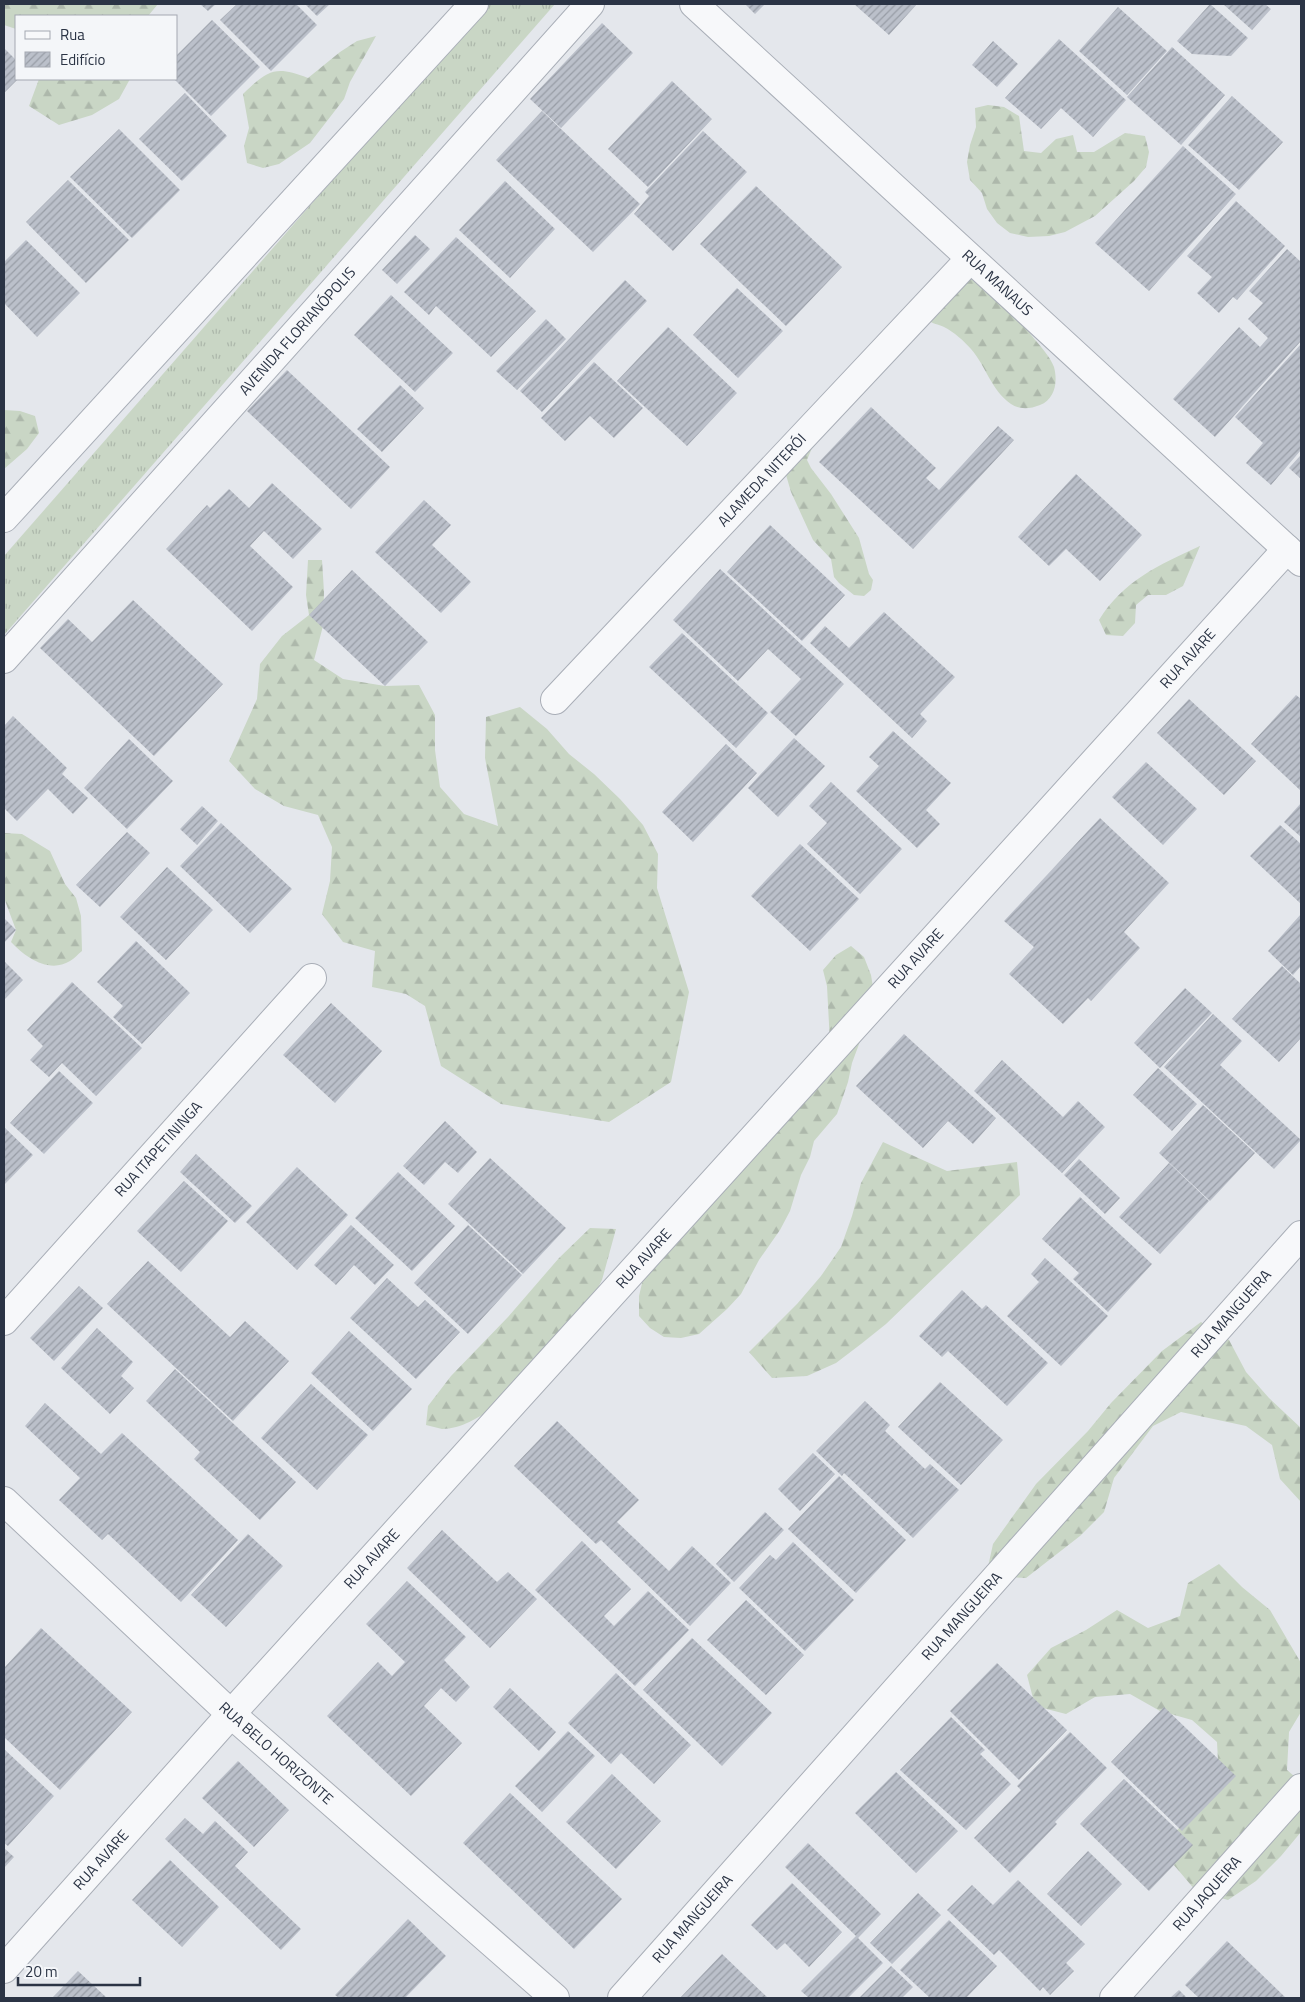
<svg xmlns="http://www.w3.org/2000/svg" width="1305" height="2002" font-family="'Titillium Web',sans-serif">
  <style>
    .grass { fill: url(#grass-tufts) }
    .forest { fill: url(#forest-firs) }
    .building { fill: url(#building-hatch) }
    .lines { fill: none; stroke-linecap: round; stroke-linejoin: round }
    .minor-casing { stroke: #a9aeb7; stroke-width: 30 }
    .tertiary-casing { stroke: #a9aeb7; stroke-width: 30 }
    .minor { stroke: #f7f8fa; stroke-width: 28 }
    .tertiary { stroke: #f7f8fa; stroke-width: 28 }
    .labels { text-anchor: middle; stroke-width: 5; stroke-linejoin: round; paint-order: stroke }
    .street-label { font-size: 15px; fill: #2b3445; stroke: #f4f6f9 }
  </style>
  <defs>
    <pattern id="grass-tufts" width="24" height="20" patternUnits="userSpaceOnUse" patternTransform="scale(1.25)"><rect width="24" height="20" fill="#c9d6c5"/><path d="M3 7l-1-3M5 7V3M7 7l1-3M15 17l-1-3M17 17v-4M19 17l1-3" fill="none" stroke="#adb8ab"/></pattern>
    <pattern id="forest-firs" width="22" height="20" patternUnits="userSpaceOnUse" patternTransform="scale(1.25)"><rect width="22" height="20" fill="#c9d6c5"/><path d="M5 1l3.5 6h-7zM16 11l3.5 6h-7z" fill="#adb8ab"/></pattern>
    <pattern id="building-hatch" width="6" height="6" patternUnits="userSpaceOnUse" patternTransform="scale(1.25)"><rect width="6" height="6" fill="#bbc0ca"/><path d="M-1 1l2-2M0 6l6-6M5 7l2-2" fill="none" stroke="#989da6"/></pattern>
  </defs>
  <rect width="100%" height="100%" fill="#e4e7ec"/>
  <path class="grass" d="M486 4H555L4 635V556Z"/>
  <path class="forest" d="M4 4H158L148 16H16V29L4 25Z
    M376 36 350 82 344 99 310 143 279 164 263 168 247 163 244 146 249 128 243 94C268 70 275 65 308 78L340 52 357 41Z
    M39 79H130L119 99 92 115 59 125 29 106Z
    M988 105 1004 107 1019 116 1024 151 1041 153 1056 139 1073 135 1077 152H1094L1125 133 1145 136 1149 152 1146 167 1134 181 1095 216 1065 232 1049 236 1028 237 1010 233 997 223 987 209 982 193 970 180 967 162 970 145 976 127 975 108Z
    M980 274C998 294 1015 315 1032 336 1039 345 1050 356 1054 367 1058 382 1055 399 1040 405 1030 409 1020 410 1011 404 991 390 986 366 971 349 964 341 954 332 944 327 938 324 933 324 927 320L966 278Z
    M4 410 20 411 35 416 39 433 27 449 4 469Z
    M814 443 807 460 811 468 831 494 859 538 869 574 873 580 871 590 864 596 854 595 839 583 834 577 831 559 813 540 791 492 784 468Z
    M1200 546 1183 586 1166 595H1148L1136 605 1135 623 1123 636 1106 635 1099 620C1124 580 1159 565 1200 546Z
    M308 560H322L324 592 323 626 314 660 343 679 385 686 419 685 435 715V750L440 787 464 814 498 826 485 758 486 717 520 707 547 729 569 754 594 774 620 799 643 825 658 854 657 888 689 992 671 1082 609 1122 501 1104 441 1066 425 1006 406 994 372 987 375 951 343 942 322 914 330 881 332 847 318 815 284 806 255 789 229 761 257 699 260 664 282 636 309 615 306 595Z
    M4 833 22 834 50 851 65 884 76 898 81 916 82 951C78 954 74 959 70 961 49 974 25 957 11 942L16 930 4 898Z
    M851 946 864 957 871 975 874 993 865 1028 852 1063 848 1082 837 1114 814 1141 810 1157 801 1175 790 1211 780 1230 759 1260 741 1294 727 1309 699 1334 681 1338 664 1337 650 1328 639 1316V1296L643 1279 830 1043 827 986 823 970 836 955Z
    M883 1142 947 1171 1017 1162 1020 1195 886 1324 861 1344 836 1363 807 1376 772 1378 749 1352 797 1304 821 1276 841 1247 852 1216 861 1183Z
    M590 1228 616 1229 602 1280 594 1295 494 1407C480 1417 461 1429 442 1429 437 1428 431 1426 426 1425L428 1406 451 1376 508 1317 559 1258Z
    M1201 1322 1229 1340 1246 1372 1269 1398 1301 1428V1502L1280 1479 1272 1445 1246 1426 1181 1412 1153 1426 1114 1478 1104 1512 1080 1536 1026 1578 986 1576 993 1544 1036 1484 1088 1431 1111 1403 1162 1351Z
    M1219 1564 1242 1587 1270 1610 1301 1663V1712L1289 1732 1287 1770 1301 1782V1832L1281 1856 1256 1881 1228 1900 1196 1891 1173 1864 1176 1831 1199 1808 1219 1779 1217 1742 1192 1720 1160 1711 1130 1694 1095 1697 1066 1714 1035 1706 1027 1675 1051 1648 1086 1630 1117 1610 1148 1628 1180 1616 1188 1583Z"/>
  <path class="building" d="M200 4H216L208 11Z
    M237 4H296L317 25 271 71 220 20Z
    M305 4H330L317 16Z
    M745 4H765L755 14Z
    M854 4H917L889 35Z
    M1210 4 1248 38 1231 56 1192 54 1177 41Z
    M1223 4H1265L1271 9 1252 30Z
    M1118 7 1167 51 1127 95 1079 51Z
    M212 20 260 67 211 116 174 79H176V56Z
    M602 23 633 53 561 128 530 99Z
    M1059 39 1126 100 1093 137 1061 108 1041 129 1005 98Z
    M993 41 1018 64 997 87 972 65Z
    M1172 47 1225 95 1181 145 1127 97Z
    M4 48 16 60V79H18L4 93Z
    M672 81 712 119 648 187 608 149Z
    M185 93 227 136 182 181 139 139Z
    M1232 96 1283 142 1239 190 1188 145Z
    M542 111 640 204 593 252 496 160Z
    M119 129 180 190 132 238 70 177Z
    M703 131 747 172 673 251 634 214 649 196 645 192Z
    M1183 146 1236 194 1149 291 1095 243Z
    M68 180 129 240 86 283 26 222Z
    M505 181 555 229 510 278 459 230Z
    M756 186 842 267 786 326 700 244Z
    M1236 201 1285 246 1237 300 1233 297 1219 313 1197 293 1212 277 1187 256Z
    M415 235 430 249 397 284 382 270Z
    M456 237 536 311 491 357 436 306 429 315 404 292Z
    M26 240 80 293 37 337 4 303V262Z
    M1287 249 1301 262V341L1215 437 1173 399 1239 327 1260 347 1268 338 1248 319 1263 303 1249 291Z
    M625 280 647 301 542 412 520 391Z
    M737 288 783 331 738 378 693 335Z
    M391 295 453 353 415 392 354 335Z
    M546 319 566 339 517 390 496 371Z
    M668 327 737 393 687 446 617 381Z
    M1301 344V450L1271 485 1246 463 1263 443 1235 417Z
    M594 362 643 408 614 438 590 416 565 441 541 418Z
    M287 370 390 467 351 509 247 411Z
    M400 385 424 408 382 452 357 429Z
    M871 407 936 468 926 478 939 490 998 426 1014 440 913 549 819 462Z
    M1301 455V479L1289 468Z
    M1076 474 1142 535 1100 581 1066 549 1049 566 1018 537Z
    M272 483 322 529 293 559 264 531 250 546 293 587 252 631 166 549 207 505 210 508 229 489 249 508Z
    M424 500 451 525 432 545 471 582 441 613 375 552Z
    M770 525 845 595 802 641 727 572Z
    M720 569 844 684 796 736 770 712 801 679 768 649 738 681 673 620Z
    M352 570 428 642 385 686 309 615Z
    M133 600 223 684 154 756 40 648 68 619 92 642Z
    M884 612 955 677 920 714 927 721 912 738 810 643 825 626 849 648Z
    M682 633 768 713 736 748 649 667Z
    M1296 695 1301 699V791L1251 744Z
    M1189 699 1256 761 1224 795 1157 733Z
    M13 716 67 768 62 774 88 798 73 814 48 789 17 821 4 808V726Z
    M893 731 951 783 926 810 940 824 917 848 856 791 879 766 869 757Z
    M794 738 825 766 778 817 748 788Z
    M129 739 173 781 127 829 84 788Z
    M726 744 757 773 693 842 662 812Z
    M1146 762 1197 809 1163 845 1112 797Z
    M831 782 902 849 860 894 807 844 827 823 809 806Z
    M1301 803V837L1284 822Z
    M202 806 218 821 197 845 180 829Z
    M1100 818 1169 883 1124 932 1140 948 1091 1001 1088 998 1063 1024 1009 974 1034 947 1004 921Z
    M221 823 292 889 250 933 180 866Z
    M1280 825 1301 844V904L1250 856Z
    M127 832 150 853 100 907 76 885Z
    M800 844 859 899 810 951 751 896Z
    M167 867 213 910 166 960 120 917Z
    M1301 914V966L1293 975 1268 951Z
    M4 918 16 930 4 943Z
    M136 941 190 993 142 1044 113 1017 123 1006 97 982Z
    M4 961 23 980 4 1000Z
    M1282 966 1301 984V1038L1279 1062 1232 1019Z
    M72 982 142 1048 96 1096 62 1063 49 1077 30 1060 43 1046 27 1030Z
    M1185 988 1212 1013 1160 1068 1134 1043Z
    M331 1003 382 1051 335 1103 283 1055Z
    M1213 1014 1242 1041 1220 1065 1301 1140 1274 1169 1164 1067Z
    M904 1034 996 1118 973 1144 948 1121 923 1148 856 1086Z
    M1002 1060 1063 1117 1078 1101 1105 1127 1062 1173 974 1091Z
    M1158 1068 1197 1104 1172 1131 1133 1095Z
    M59 1071 93 1103 44 1154 10 1123Z
    M1203 1105 1255 1153 1210 1201 1159 1153Z
    M445 1121 477 1152 458 1173 445 1162 424 1185 403 1166Z
    M4 1127 33 1155 4 1185Z
    M196 1154 252 1206 235 1223 180 1172Z
    M490 1158 566 1228 523 1274 448 1204Z
    M1079 1159 1120 1198 1105 1214 1064 1175Z
    M1169 1163 1209 1201 1160 1254 1119 1217Z
    M297 1167 348 1215 297 1270 246 1222Z
    M398 1172 455 1226 412 1271 355 1218Z
    M184 1181 228 1221 181 1272 137 1231Z
    M1080 1197 1152 1264 1108 1312 1073 1279 1079 1273 1042 1239Z
    M351 1225 394 1265 375 1285 354 1265 336 1285 314 1265Z
    M468 1225 522 1275 468 1334 414 1283Z
    M1045 1258 1108 1316 1061 1366 1007 1316 1039 1282 1031 1274Z
    M148 1261 230 1337 245 1321 289 1361 233 1421 107 1304Z
    M387 1278 418 1307 425 1300 460 1332 416 1379 350 1318Z
    M79 1286 103 1308 54 1361 30 1338Z
    M962 1290 982 1309 986 1305 1048 1363 1007 1406 948 1351 942 1357 919 1336Z
    M97 1328 133 1362 121 1376 134 1388 110 1414 61 1368Z
    M349 1331 412 1389 373 1431 311 1373Z
    M175 1369 296 1482 260 1520 194 1459 200 1452 146 1401Z
    M940 1382 1003 1440 961 1485 898 1427Z
    M311 1384 368 1435 317 1490 261 1438Z
    M865 1401 890 1425 885 1431 925 1469 930 1464 959 1490 913 1538 844 1473 842 1476 816 1451Z
    M45 1403 101 1454 122 1433 238 1540 181 1602 108 1534 102 1540 59 1500 80 1478 25 1426Z
    M557 1421 639 1500 617 1522 669 1571 692 1546 731 1583 690 1626 601 1540 596 1544 514 1466Z
    M813 1453 835 1474 800 1511 778 1489Z
    M839 1476 906 1540 856 1593 788 1529Z
    M765 1512 784 1530 734 1582 716 1564Z
    M442 1530 497 1582 508 1572 537 1599 490 1648 407 1568Z
    M248 1534 283 1566 226 1627 191 1595Z
    M582 1541 631 1589 604 1616 614 1626 648 1591 689 1630 635 1686 535 1590Z
    M793 1542 854 1600 805 1651 739 1588 770 1555 776 1560Z
    M407 1581 466 1637 444 1660 470 1687 456 1702 441 1688 424 1706 462 1743 411 1796 327 1716 378 1662 392 1676 405 1662 366 1624Z
    M746 1600 804 1655 766 1695 707 1640Z
    M41 1628 132 1712 60 1790 4 1737V1668Z
    M692 1638 772 1713 722 1766 643 1690Z
    M997 1663 1067 1730 1019 1780 950 1711Z
    M616 1673 691 1745 654 1784 621 1753 611 1764 568 1723Z
    M510 1688 556 1732 539 1751 493 1707Z
    M1164 1707 1236 1776 1182 1831 1111 1762Z
    M951 1717 985 1750 980 1754 1011 1784 966 1830 900 1770Z
    M568 1731 595 1756 542 1812 515 1786Z
    M1070 1732 1107 1768 1055 1822 1057 1824 1010 1873 974 1838 1021 1790 1017 1786Z
    M4 1749 54 1796 8 1846 4 1843Z
    M238 1761 289 1810 254 1847 202 1798Z
    M896 1772 958 1831 916 1873 855 1813Z
    M612 1774 661 1821 616 1869 566 1822Z
    M1124 1779 1193 1845 1149 1891 1080 1824Z
    M510 1793 622 1899 574 1949 463 1843Z
    M185 1818 203 1834 215 1821 248 1852 235 1866 301 1929 281 1950 165 1839Z
    M808 1843 881 1914 858 1938 883 1963 848 1998H809L801 1991 856 1936 785 1867Z
    M4 1848 14 1857 4 1868Z
    M1088 1851 1122 1884 1081 1926 1047 1894Z
    M170 1860 219 1907 182 1947 132 1900Z
    M1018 1880 1085 1944 1066 1963 1074 1971 1050 1995 1043 1987 1040 1991 999 1950 994 1955 947 1910 972 1885 993 1905Z
    M792 1883 842 1932 809 1967 785 1943 777 1950 751 1925Z
    M918 1893 941 1915 892 1964 870 1943Z
    M408 1919 446 1956 405 1998H339L335 1995Z
    M949 1920 997 1966 966 1998H930L900 1970Z
    M1227 1941 1286 1998H1199L1185 1985Z
    M722 1954 768 1998H680Z
    M891 1966 913 1987 902 1998H859Z
    M78 1971 107 1998H52Z
    M1179 1990 1187 1998H1170Z"/>
  <g class="lines">
    <defs>
      <g id="minor">
        <path id="s1" d="M555 700 970 259"/>
        <path id="s2" d="M4 1321 312 978"/>
        <path id="s3" d="M4 1969 231 1714 1287 549"/>
        <path id="s4" d="M622 1998 1301 1235"/>
        <path id="s5" d="M1114 1998 1301 1788"/>
      </g>
      <g id="tertiary">
        <path id="s6" d="M694 4 1301 562"/>
        <path d="M4 518 474 4"/>
        <path id="s7" d="M4 659 590 4"/>
        <path id="s8" d="M4 1501 231 1714 555 1998"/>
      </g>
    </defs>
    <use href="#minor" class="minor-casing"/>
    <use href="#tertiary" class="tertiary-casing"/>
    <use href="#minor" class="minor"/>
    <use href="#tertiary" class="tertiary"/>
  </g>
  <g class="labels">
    <g class="street-label">
      <text dy="5" stroke="none"><textPath href="#s6" startOffset="412">RUA MANAUS</textPath></text>
      <text dy="5" stroke="none"><textPath href="#s7" startOffset="440">AVENIDA FLORIANÓPOLIS</textPath></text>
      <text dy="5" stroke="none"><textPath href="#s1" startOffset="302">ALAMEDA NITERÓI</textPath></text>
      <text dy="5" stroke="none"><textPath href="#s3" startOffset="1766">RUA AVARE</textPath></text>
      <text dy="5" stroke="none"><textPath href="#s3" startOffset="1361">RUA AVARE</textPath></text>
      <text dy="5" stroke="none"><textPath href="#s2" startOffset="231">RUA ITAPETININGA</textPath></text>
      <text dy="5" stroke="none"><textPath href="#s3" startOffset="956">RUA AVARE</textPath></text>
      <text dy="5" stroke="none"><textPath href="#s4" startOffset="916">RUA MANGUEIRA</textPath></text>
      <text dy="5" stroke="none"><textPath href="#s3" startOffset="551">RUA AVARE</textPath></text>
      <text dy="5" stroke="none"><textPath href="#s4" startOffset="511">RUA MANGUEIRA</textPath></text>
      <text dy="5" stroke="none"><textPath href="#s8" startOffset="371">RUA BELO HORIZONTE</textPath></text>
      <text dy="5" stroke="none"><textPath href="#s3" startOffset="146">RUA AVARE</textPath></text>
      <text dy="5" stroke="none"><textPath href="#s5" startOffset="140">RUA JAQUEIRA</textPath></text>
      <text dy="5" stroke="none"><textPath href="#s4" startOffset="106">RUA MANGUEIRA</textPath></text>
    </g>
  </g>
  <rect width="1305" height="2002" fill="none" stroke="#2b3445" stroke-width="10"/>
  <rect x="15" y="15" width="162" height="65" fill="#f4f6f9" stroke="#a4a8b1"/>
  <rect x="25" y="31" width="25" height="8" fill="#f7f8fa" stroke="#a4a8b1"/>
  <text x="60" y="40" font-size="15" fill="#2b3445">Rua</text>
  <rect x="25" y="52" width="25" height="15" fill="url(#building-hatch)" stroke="#a4a8b1"/>
  <text x="60" y="65" font-size="15" fill="#2b3445">Edifício</text>
  <path d="M18 1977v8h122v-8" fill="none" stroke="#2b3445" stroke-width="2.5"/>
  <text x="25" y="1977" font-size="15" fill="#2b3445" stroke="#f4f6f9" stroke-width="4" paint-order="stroke">20 m</text>
</svg>
